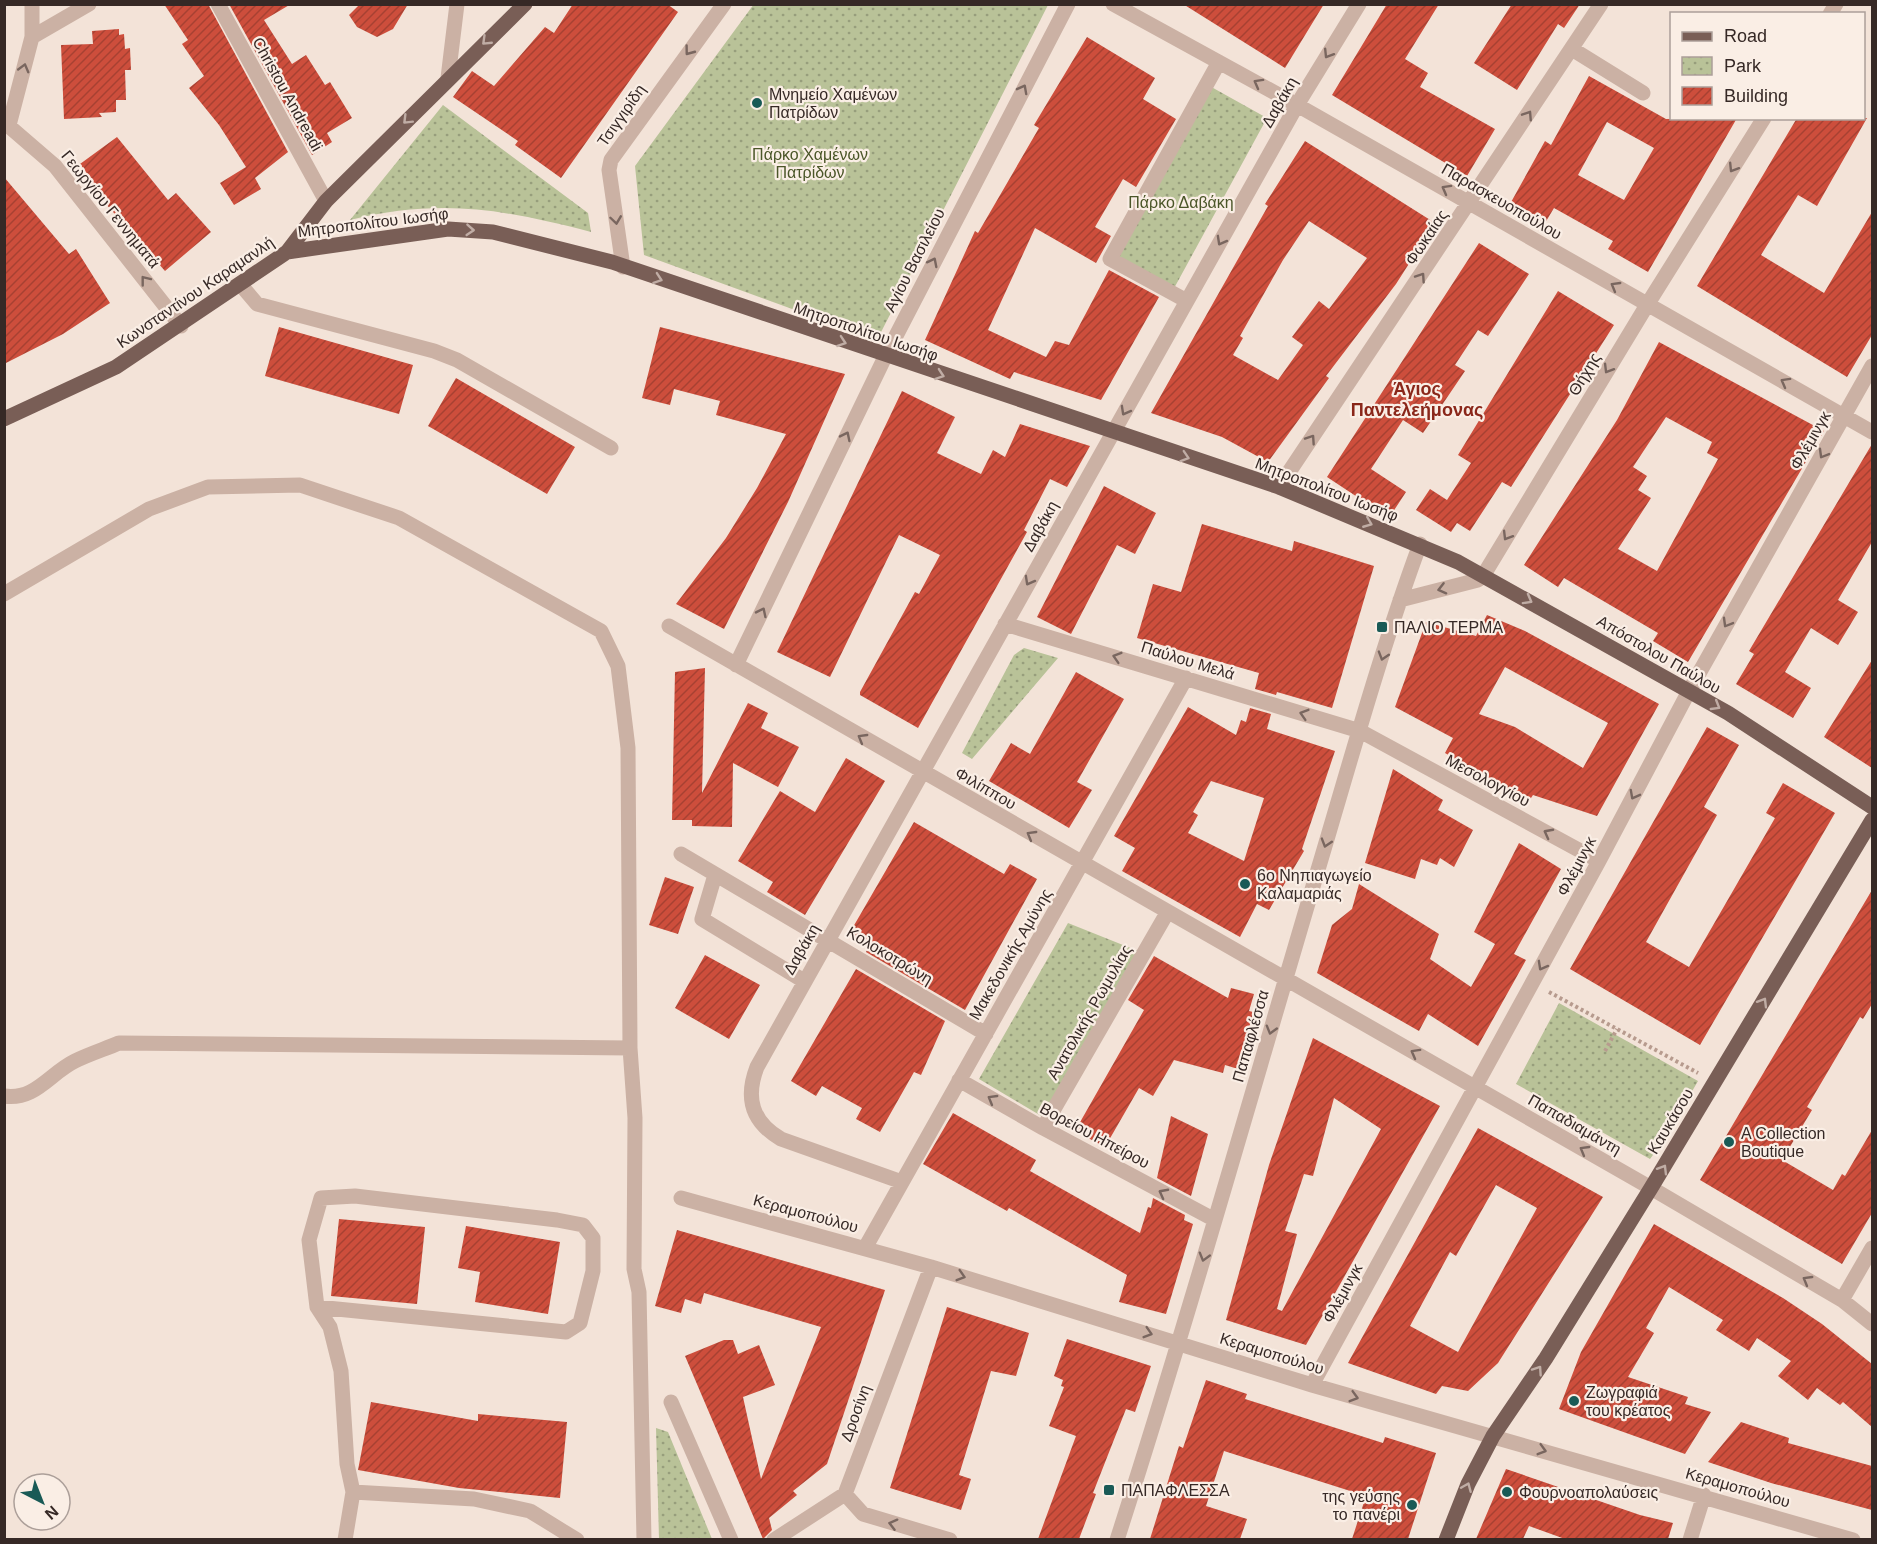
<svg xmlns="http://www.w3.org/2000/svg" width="1877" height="1544" font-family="Helvetica,sans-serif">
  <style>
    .park { fill: url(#park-dots) }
    .building { fill: url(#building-hatch); fill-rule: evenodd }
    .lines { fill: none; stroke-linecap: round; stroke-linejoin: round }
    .path { stroke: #b79b8e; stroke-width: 4; stroke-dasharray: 3 3; stroke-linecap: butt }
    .minor { stroke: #cbb1a4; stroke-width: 15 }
    .major { stroke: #795e56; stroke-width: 15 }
    .oneway { stroke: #c0ada5 }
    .oneway2 { stroke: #79665f }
    .poi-dot { fill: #195a56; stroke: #faeee5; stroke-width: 2 }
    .labels { text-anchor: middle; stroke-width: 4.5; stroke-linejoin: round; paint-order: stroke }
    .street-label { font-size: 16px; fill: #362926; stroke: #faeee5 }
    .poi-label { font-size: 16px; fill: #362926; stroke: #faeee5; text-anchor: start }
    .park-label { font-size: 16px; fill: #4b5628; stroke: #faeee5 }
    .neighbourhood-label { font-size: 18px; font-weight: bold; fill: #8a271a; stroke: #faeee5 }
  </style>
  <defs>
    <pattern id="park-dots" width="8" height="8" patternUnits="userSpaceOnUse" patternTransform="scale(1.5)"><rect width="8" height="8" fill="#b9c298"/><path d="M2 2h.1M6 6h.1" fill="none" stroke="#979e7c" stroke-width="1.8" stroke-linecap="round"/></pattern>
    <pattern id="building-hatch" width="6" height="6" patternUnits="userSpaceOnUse" patternTransform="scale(1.5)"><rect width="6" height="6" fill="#cd4e3c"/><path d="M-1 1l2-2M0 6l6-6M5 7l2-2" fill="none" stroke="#a74132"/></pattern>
  </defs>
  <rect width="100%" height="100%" fill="#f3e3d8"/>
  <path class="park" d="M754 4 1048 5 877 340 644 255 635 166Z
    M1206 84 1267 118 1172 292 1110 259Z
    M443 105 588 213 591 232C503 209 440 198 350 220Z
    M1024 648 1058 658 972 759 962 753 1014 655Z
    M1068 923 1138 951 1043 1117 979 1079Z
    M1559 1003 1698 1081 1664 1140 1650 1159 1516 1084Z
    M656 1428 668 1432 712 1539H659Z"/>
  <path class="building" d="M164 4H208L288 152 255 178 261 189 234 205 220 183 246 167 219 125 189 88 204 76 182 44 188 40Z
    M229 4H291L264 20 292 64 306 55 325 85 330 82 352 118 327 133 332 142 312 155Z
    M360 4H408L393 29 377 37 357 27 349 15Z
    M573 4H667L678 12 561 178 515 145 518 141 453 97 472 71 494 86 545 27 554 33Z
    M1183 4H1324L1285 68Z
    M1387 4H1439L1405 59 1428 73 1420 87 1495 129 1467 176 1332 95Z
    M1512 4H1580L1564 28 1558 24 1517 90 1474 63Z
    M119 29V35L124 34 125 49 130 48 131 70H125L126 100H116V112L99 113 102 117 64 119 61 45 93 44 92 31Z
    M1087 37 1155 78 1143 99 1176 119 1136 187 1123 179 1095 227 1111 236 1096 263 1035 228 988 330 1046 357 1055 341 1069 345 1109 270 1159 297 1101 400 1014 372 1010 379 925 340 975 231 978 233 1039 128 1034 125Z
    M1589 76 1666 119 1737 118 1648 272 1608 249 1613 241 1554 208 1545 223 1510 204 1545 141 1551 145ZM1607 122 1654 148 1624 200 1578 175Z
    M1797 118H1867L1817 206 1798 195 1761 255 1824 293 1872 212V335L1847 377 1697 286Z
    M117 137 168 200 176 193 211 232 165 271 106 204 108 202 80 164Z
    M1305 141 1435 223 1396 284 1326 376 1329 378 1268 462 1222 437 1151 413 1268 206 1265 204ZM1309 221 1367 258 1329 309 1319 301 1292 337 1303 345 1278 380 1233 355 1243 338 1240 336 1283 260Z
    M4 177 69 254 76 249 110 303 63 334 4 364Z
    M1479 243 1529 274 1488 336 1478 330 1455 365 1465 371 1423 433 1403 420 1371 469 1406 492 1389 518 1327 477Z
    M1558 291 1614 325 1511 487 1502 482 1470 531 1457 523 1451 532 1416 510 1430 489 1447 500 1471 463 1458 455Z
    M279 327 413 365 399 414 265 376Z
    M660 327 845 374 788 502 724 629 676 604 726 538 757 488 786 434 716 415 720 401 674 389 670 405 642 398Z
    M1659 342 1824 431 1688 662 1653 641 1658 633 1564 578 1558 587 1524 565 1617 420ZM1666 417 1712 442 1707 453 1718 459 1657 571 1618 549 1651 498 1638 490 1647 476 1633 467Z
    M456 378 575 447 547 494 428 426Z
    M902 391 955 417 937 453 981 474 993 450 1005 457 1020 424 1090 446 1067 487 1050 479 1024 530 1027 532 918 728 860 695V692L915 592 919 594 940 555 899 535 830 677 777 652Z
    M1872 444V542L1838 600 1858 612 1838 645 1811 628 1785 672 1811 688 1793 718 1736 684 1754 654 1749 651Z
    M1104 486 1156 513 1135 554 1117 545 1071 634 1037 617Z
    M1202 524 1292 551 1294 541 1374 566 1332 708 1277 692 1276 695 1255 689 1259 673 1137 638 1153 584 1181 592Z
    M1487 615 1525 631 1659 704 1597 816 1533 795 1529 801 1445 753 1453 738 1395 707 1426 622 1476 636ZM1505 667 1608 723 1583 768 1515 727 1479 714Z
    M1872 660V768L1824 737Z
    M705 668 702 793 748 703 768 713 761 728 799 747 778 787 733 763 732 827 692 826V820H672L675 672Z
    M1076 672 1124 699 1077 782 1092 790 1069 828 989 781 1011 743 1030 754Z
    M1188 707 1236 735 1241 720 1246 722 1250 708 1271 714 1267 729 1335 751 1302 849 1304 851 1269 910 1257 904 1240 937 1122 871 1135 848 1114 836ZM1211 781 1264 798 1244 861 1188 833 1198 815 1193 812Z
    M1707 727 1739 745 1704 807 1717 815 1646 942 1689 967 1775 818 1766 813 1783 783 1835 813 1700 1045 1570 969Z
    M846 758 885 781 805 915 767 892 773 882 738 861 780 791 815 812Z
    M1393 769 1443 800 1438 810 1473 830 1454 867 1440 858 1437 865 1421 859 1415 879 1365 863Z
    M914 822 1004 874 1010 864 1037 879 965 1010 866 952 869 946 849 934Z
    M1519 843 1561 869 1514 954 1526 960 1478 1046 1428 1014 1419 1031 1317 973 1332 925 1352 909 1359 884 1439 934 1430 959 1471 987 1495 944 1474 932Z
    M665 877 694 887 678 934 649 925Z
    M1872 890V1004L1863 1019 1860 1017 1807 1107 1812 1110 1782 1160 1833 1190 1842 1174 1845 1176 1872 1130V1213L1842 1264 1700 1180Z
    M705 955 760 985 729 1039 675 1008Z
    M1154 956 1228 998 1231 988 1254 994 1249 1011 1253 1012 1243 1053 1238 1069 1225 1065 1223 1073 1174 1060 1153 1096 1139 1088 1105 1147 1075 1131 1144 1010 1128 1000Z
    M856 969 945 1021 921 1075 914 1072 880 1132 856 1119 862 1108 822 1086 816 1096 791 1081Z
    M1313 1038 1440 1106 1306 1345 1226 1320 1269 1165ZM1334 1098 1381 1129 1282 1311 1277 1309 1297 1234 1285 1231 1304 1174 1313 1176Z
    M953 1113 1036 1160 1030 1171 1140 1233 1148 1207 1151 1208 1153 1198 1185 1215 1184 1220 1193 1224 1166 1314 1119 1302 1127 1275 1009 1208 1007 1211 923 1164Z
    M1171 1116 1208 1134 1191 1196 1157 1178Z
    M1478 1128 1603 1197 1498 1363 1468 1391 1442 1386 1436 1394 1348 1363ZM1496 1185 1537 1208 1458 1352 1410 1326 1450 1252 1456 1256Z
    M339 1219 425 1227 417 1304 331 1296Z
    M1654 1224 1783 1298 1822 1324 1872 1364V1427L1843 1402 1840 1405 1817 1388 1808 1400 1778 1376 1791 1361 1757 1338 1749 1351 1716 1330 1723 1320 1669 1287 1646 1328 1654 1333 1628 1377 1688 1397 1685 1404 1711 1412 1685 1454 1559 1409 1581 1352Z
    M466 1226 560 1242 548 1314 475 1302 480 1272 458 1268Z
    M677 1230 885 1290 827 1464 793 1491 797 1495 769 1518 772 1530 763 1539 685 1356 724 1340H733L738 1354 759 1345 775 1385 743 1397 761 1479 821 1327 704 1293 701 1304 685 1299 681 1313 655 1306Z
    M947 1307 1029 1333 1016 1376 991 1371 959 1475 971 1479 961 1510 890 1488Z
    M1067 1339 1151 1366 1135 1412 1126 1409 1093 1493 1096 1494 1079 1539H1038L1076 1436 1049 1426 1064 1387 1061 1386 1063 1380 1054 1376Z
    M1206 1380 1247 1394 1245 1399 1383 1443 1385 1437 1436 1453 1408 1539H1352L1366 1496 1224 1451 1206 1506 1247 1519 1240 1539H1150L1179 1446 1183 1448Z
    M371 1402 478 1421V1414L567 1422 560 1498 459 1488 358 1470Z
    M1741 1422 1789 1438 1788 1443 1872 1466V1510L1771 1483 1708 1462Z
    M1506 1469 1640 1515 1673 1523 1668 1539H1565L1529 1526 1523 1539H1476Z"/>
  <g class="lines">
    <path class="path" d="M1549 992 1698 1073
      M1605 1051 1617 1029"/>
    <path class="minor" d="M218 4 326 201
      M1113 4 1297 105 1872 432
      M1830 14 1836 4
      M32 37 89 4
      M1572 49 1643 93
      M448 78 457 4
      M4 122 55 166 181 326
      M9 125 32 37V4
      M623 267 609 170 611 160 724 4
      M240 284 257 304 434 351 457 360 611 448
      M1187 301 1110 259 1219 62
      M1279 487 1601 4
      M4 594 149 509 208 487 300 485 399 518 601 631 618 666 628 748 630 1048 635 1118 634 1269 639 1292 644 1540
      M1400 600 1478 580 1483 576 1647 305 1764 118
      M1005 624 1360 731 1599 861
      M669 626 1651 1188 1842 1300 1872 1324
      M736 665 885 357 1068 4
      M681 854 986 1034
      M715 875 702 919 804 981
      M959 1080 1043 1128 1215 1220
      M4 1096C35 1101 50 1073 75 1061 89 1054 105 1049 119 1043L630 1048
      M1043 1128 1167 913
      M902 1182 781 1139C752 1122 745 1098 757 1067L1297 105 1359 4
      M681 1198 931 1267 1312 1385 1853 1540
      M865 1248 1186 678
      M1842 1300 1872 1248
      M317 1307 566 1332 580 1323 593 1271V1238L583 1225 557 1220 355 1196 321 1198 309 1240 317 1307 330 1327 341 1371 347 1464 353 1492 345 1540
      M1312 1385 1599 861 1689 691 1872 366
      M671 1402 731 1540
      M353 1492 474 1499 530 1511 577 1540
      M845 1494 863 1514 950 1540
      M774 1540 845 1494 931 1267
      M1117 1540C1187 1322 1249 1102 1314 883 1348 770 1379 655 1420 544
      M1690 1540 1704 1495"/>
    <path class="major" d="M287 252 448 229 493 232 612 262 1279 487 1458 562 1728 713 1872 807
      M4 419 116 367 287 252 326 201 525 4
      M1446 1540 1468 1484 1493 1436 1546 1358 1651 1188 1872 820"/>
  </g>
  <defs><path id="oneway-chevron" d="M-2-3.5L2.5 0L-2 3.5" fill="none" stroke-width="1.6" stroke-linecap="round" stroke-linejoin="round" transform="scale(1.5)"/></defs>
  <g class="oneway">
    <use href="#oneway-chevron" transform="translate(486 41) rotate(136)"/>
    <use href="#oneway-chevron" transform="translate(407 120) rotate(135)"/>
    <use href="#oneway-chevron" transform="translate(470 230) rotate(4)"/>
    <use href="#oneway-chevron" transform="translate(658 279) rotate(19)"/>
    <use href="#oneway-chevron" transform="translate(842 342) rotate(19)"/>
    <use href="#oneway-chevron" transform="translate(940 375) rotate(19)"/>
    <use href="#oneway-chevron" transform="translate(1185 457) rotate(18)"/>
    <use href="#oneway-chevron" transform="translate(1368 523) rotate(22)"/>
    <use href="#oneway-chevron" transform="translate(1528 600) rotate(29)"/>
    <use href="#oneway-chevron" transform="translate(1716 706) rotate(31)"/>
    <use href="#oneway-chevron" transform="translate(1763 1002) rotate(-59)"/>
    <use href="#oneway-chevron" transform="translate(1663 1169) rotate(-59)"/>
    <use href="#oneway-chevron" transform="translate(1538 1370) rotate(-56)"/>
    <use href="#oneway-chevron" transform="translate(1467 1487) rotate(-67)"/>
  </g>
  <g class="oneway2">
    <use href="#oneway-chevron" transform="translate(689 51) rotate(127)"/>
    <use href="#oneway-chevron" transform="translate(1328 54) rotate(122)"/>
    <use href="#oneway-chevron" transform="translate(24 68) rotate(-75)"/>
    <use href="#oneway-chevron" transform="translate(1258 83) rotate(-151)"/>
    <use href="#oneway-chevron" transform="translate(1023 89) rotate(-62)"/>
    <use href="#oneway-chevron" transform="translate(1528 115) rotate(-57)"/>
    <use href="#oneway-chevron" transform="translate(1733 168) rotate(122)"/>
    <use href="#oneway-chevron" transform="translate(1446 189) rotate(-151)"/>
    <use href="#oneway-chevron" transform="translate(616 220) rotate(82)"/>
    <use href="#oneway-chevron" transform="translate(1221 241) rotate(119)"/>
    <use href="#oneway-chevron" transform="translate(933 262) rotate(-63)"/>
    <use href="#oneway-chevron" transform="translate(1421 277) rotate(-56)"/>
    <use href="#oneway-chevron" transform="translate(145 280) rotate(-128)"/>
    <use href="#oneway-chevron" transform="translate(1615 286) rotate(-150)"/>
    <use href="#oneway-chevron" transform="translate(1608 369) rotate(121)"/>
    <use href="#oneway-chevron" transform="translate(1785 382) rotate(-151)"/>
    <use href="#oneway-chevron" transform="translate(1125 411) rotate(119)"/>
    <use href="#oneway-chevron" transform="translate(846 436) rotate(-64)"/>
    <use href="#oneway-chevron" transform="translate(1311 439) rotate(-56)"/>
    <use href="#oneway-chevron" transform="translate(1823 454) rotate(120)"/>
    <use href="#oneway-chevron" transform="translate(1507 536) rotate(121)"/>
    <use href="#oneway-chevron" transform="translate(1029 581) rotate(119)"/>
    <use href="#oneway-chevron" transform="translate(1442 589) rotate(166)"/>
    <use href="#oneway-chevron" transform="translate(762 612) rotate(-64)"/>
    <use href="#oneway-chevron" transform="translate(1727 623) rotate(120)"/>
    <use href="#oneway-chevron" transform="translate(1383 656) rotate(107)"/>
    <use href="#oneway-chevron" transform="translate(1117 657) rotate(-163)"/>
    <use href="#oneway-chevron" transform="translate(1304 714) rotate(-163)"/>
    <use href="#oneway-chevron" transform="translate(862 738) rotate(-150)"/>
    <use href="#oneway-chevron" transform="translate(1634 795) rotate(118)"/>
    <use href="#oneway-chevron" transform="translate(1548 833) rotate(-152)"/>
    <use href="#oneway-chevron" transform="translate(1031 835) rotate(-150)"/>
    <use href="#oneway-chevron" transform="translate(1326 843) rotate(107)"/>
    <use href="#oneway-chevron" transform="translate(1542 966) rotate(119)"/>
    <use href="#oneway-chevron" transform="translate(1271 1030) rotate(106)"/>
    <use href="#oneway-chevron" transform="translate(1415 1053) rotate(-151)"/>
    <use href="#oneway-chevron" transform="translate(992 1099) rotate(-150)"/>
    <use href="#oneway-chevron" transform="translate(1584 1150) rotate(-150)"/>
    <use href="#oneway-chevron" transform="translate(1163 1193) rotate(-152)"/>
    <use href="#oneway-chevron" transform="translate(1204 1257) rotate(106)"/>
    <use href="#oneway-chevron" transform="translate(961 1276) rotate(17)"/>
    <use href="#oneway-chevron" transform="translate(1807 1280) rotate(-150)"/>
    <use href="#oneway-chevron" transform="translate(1148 1333) rotate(17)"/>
    <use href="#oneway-chevron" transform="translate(1354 1397) rotate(16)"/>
    <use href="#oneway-chevron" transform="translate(1542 1450) rotate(16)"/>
    <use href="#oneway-chevron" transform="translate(893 1524) rotate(-165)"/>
  </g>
  <g class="poi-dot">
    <circle cx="757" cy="103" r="6"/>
    <rect x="1376" y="621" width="12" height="12" rx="3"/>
    <circle cx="1245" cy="884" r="6"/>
    <circle cx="1729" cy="1142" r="6"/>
    <circle cx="1574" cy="1401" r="6"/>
    <rect x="1103" y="1484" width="12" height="12" rx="3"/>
    <circle cx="1507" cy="1492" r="6"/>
    <circle cx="1412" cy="1505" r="6"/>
  </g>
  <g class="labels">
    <g class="street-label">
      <text transform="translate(288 94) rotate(61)" y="6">Christou Andreadi</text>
      <text transform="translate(1279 102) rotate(-60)" y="6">Δαβάκη</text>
      <text transform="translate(621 115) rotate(-55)" y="6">Τσιγγιρίδη</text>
      <text transform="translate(1502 201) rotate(30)" y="6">Παρασκευοπούλου</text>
      <text transform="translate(111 209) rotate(51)" y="6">Γεωργίου Γεννηματά</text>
      <text transform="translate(373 222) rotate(-7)" y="6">Μητροπολίτου Ιωσήφ</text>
      <text transform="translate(1426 237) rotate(-56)" y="6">Φωκαίας</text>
      <text transform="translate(914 260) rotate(-63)" y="6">Αγίου Βασιλείου</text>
      <text transform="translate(195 292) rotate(-34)" y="6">Κωνσταντίνου Καραμανλή</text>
      <text transform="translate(866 331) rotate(19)" y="6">Μητροπολίτου Ιωσήφ</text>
      <text transform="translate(1584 374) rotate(-59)" y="6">Θήχης</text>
      <text transform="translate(1810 440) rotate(-60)" y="6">Φλέμινγκ</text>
      <text transform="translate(1327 489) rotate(21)" y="6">Μητροπολίτου Ιωσήφ</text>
      <text transform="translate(1040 526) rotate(-61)" y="6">Δαβάκη</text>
      <text transform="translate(1659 654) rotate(30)" y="6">Απόστολου Παύλου</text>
      <text transform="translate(1188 660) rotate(17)" y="6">Παύλου Μελά</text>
      <text transform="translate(1488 780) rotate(28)" y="6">Μεσολογγίου</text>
      <text transform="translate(986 788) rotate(30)" y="6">Φιλίππου</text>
      <text transform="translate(1576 866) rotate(-62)" y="6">Φλέμινγκ</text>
      <text transform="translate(801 949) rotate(-60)" y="6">Δαβάκη</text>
      <text transform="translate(1010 954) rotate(-60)" y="6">Μακεδονικής Αμύνης</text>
      <text transform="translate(890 955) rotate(31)" y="6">Κολοκοτρώνη</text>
      <text transform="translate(1089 1012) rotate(-60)" y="6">Ανατολικής Ρωμυλίας</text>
      <text transform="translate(1250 1036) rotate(-74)" y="6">Παπαφλέσσα</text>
      <text transform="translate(1670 1121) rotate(-59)" y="6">Καυκάσου</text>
      <text transform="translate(1575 1124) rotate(30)" y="6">Παπαδιαμάντη</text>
      <text transform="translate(1095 1135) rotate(28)" y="6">Βορείου Ηπείρου</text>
      <text transform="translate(806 1213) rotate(15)" y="6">Κεραμοπούλου</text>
      <text transform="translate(1342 1293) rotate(-61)" y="6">Φλέμινγκ</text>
      <text transform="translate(1272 1353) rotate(17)" y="6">Κεραμοπούλου</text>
      <text transform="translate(855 1413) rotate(-70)" y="6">Δροσίνη</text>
      <text transform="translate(1738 1487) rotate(16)" y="6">Κεραμοπούλου</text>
    </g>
    <g class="poi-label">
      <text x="769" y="100">Μνημείο Χαμένων<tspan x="769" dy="18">Πατρίδων</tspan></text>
      <text x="1394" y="633">ΠΑΛΙΟ ΤΕΡΜΑ</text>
      <text x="1257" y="881">6ο Νηπιαγωγείο<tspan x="1257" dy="18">Καλαμαριάς</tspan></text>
      <text x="1741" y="1139">A Collection<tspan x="1741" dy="18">Boutique</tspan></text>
      <text x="1586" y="1398">Ζωγραφιά<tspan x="1586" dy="18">του κρέατος</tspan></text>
      <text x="1121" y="1496">ΠΑΠΑΦΛΕΣΣΑ</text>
      <text x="1519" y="1498">Φουρνοαπολαύσεις</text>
      <text x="1400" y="1502" text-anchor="end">της γεύσης<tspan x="1400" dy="18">το πανέρι</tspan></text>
    </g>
    <g class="park-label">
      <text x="810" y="160">Πάρκο Χαμένων<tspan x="810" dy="18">Πατρίδων</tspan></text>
      <text x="1181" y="208">Πάρκο Δαβάκη</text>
    </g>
    <g class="neighbourhood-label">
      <text x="1417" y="395">Άγιος<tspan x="1417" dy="21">Παντελεήμονας</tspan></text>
    </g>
  </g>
  <rect width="1877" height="1544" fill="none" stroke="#362926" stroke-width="12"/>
  <rect x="1670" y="12" width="195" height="108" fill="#faeee5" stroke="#ac9f99" stroke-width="1.5"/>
  <rect x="1682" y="32" width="30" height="9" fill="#795e56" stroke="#ac9f99" stroke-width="1.5"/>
  <text x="1724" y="42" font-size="18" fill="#362926">Road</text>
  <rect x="1682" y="57" width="30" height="18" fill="url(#park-dots)" stroke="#ac9f99" stroke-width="1.5"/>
  <text x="1724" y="72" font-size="18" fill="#362926">Park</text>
  <rect x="1682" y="87" width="30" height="18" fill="url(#building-hatch)" stroke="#ac9f99" stroke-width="1.5"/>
  <text x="1724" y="102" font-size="18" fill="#362926">Building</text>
  <g transform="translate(42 1502) rotate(138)"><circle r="28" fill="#faeee5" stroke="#ac9f99" stroke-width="1.5"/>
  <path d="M0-4.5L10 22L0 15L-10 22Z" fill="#195a56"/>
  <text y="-9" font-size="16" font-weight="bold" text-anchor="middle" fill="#362926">N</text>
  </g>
</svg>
